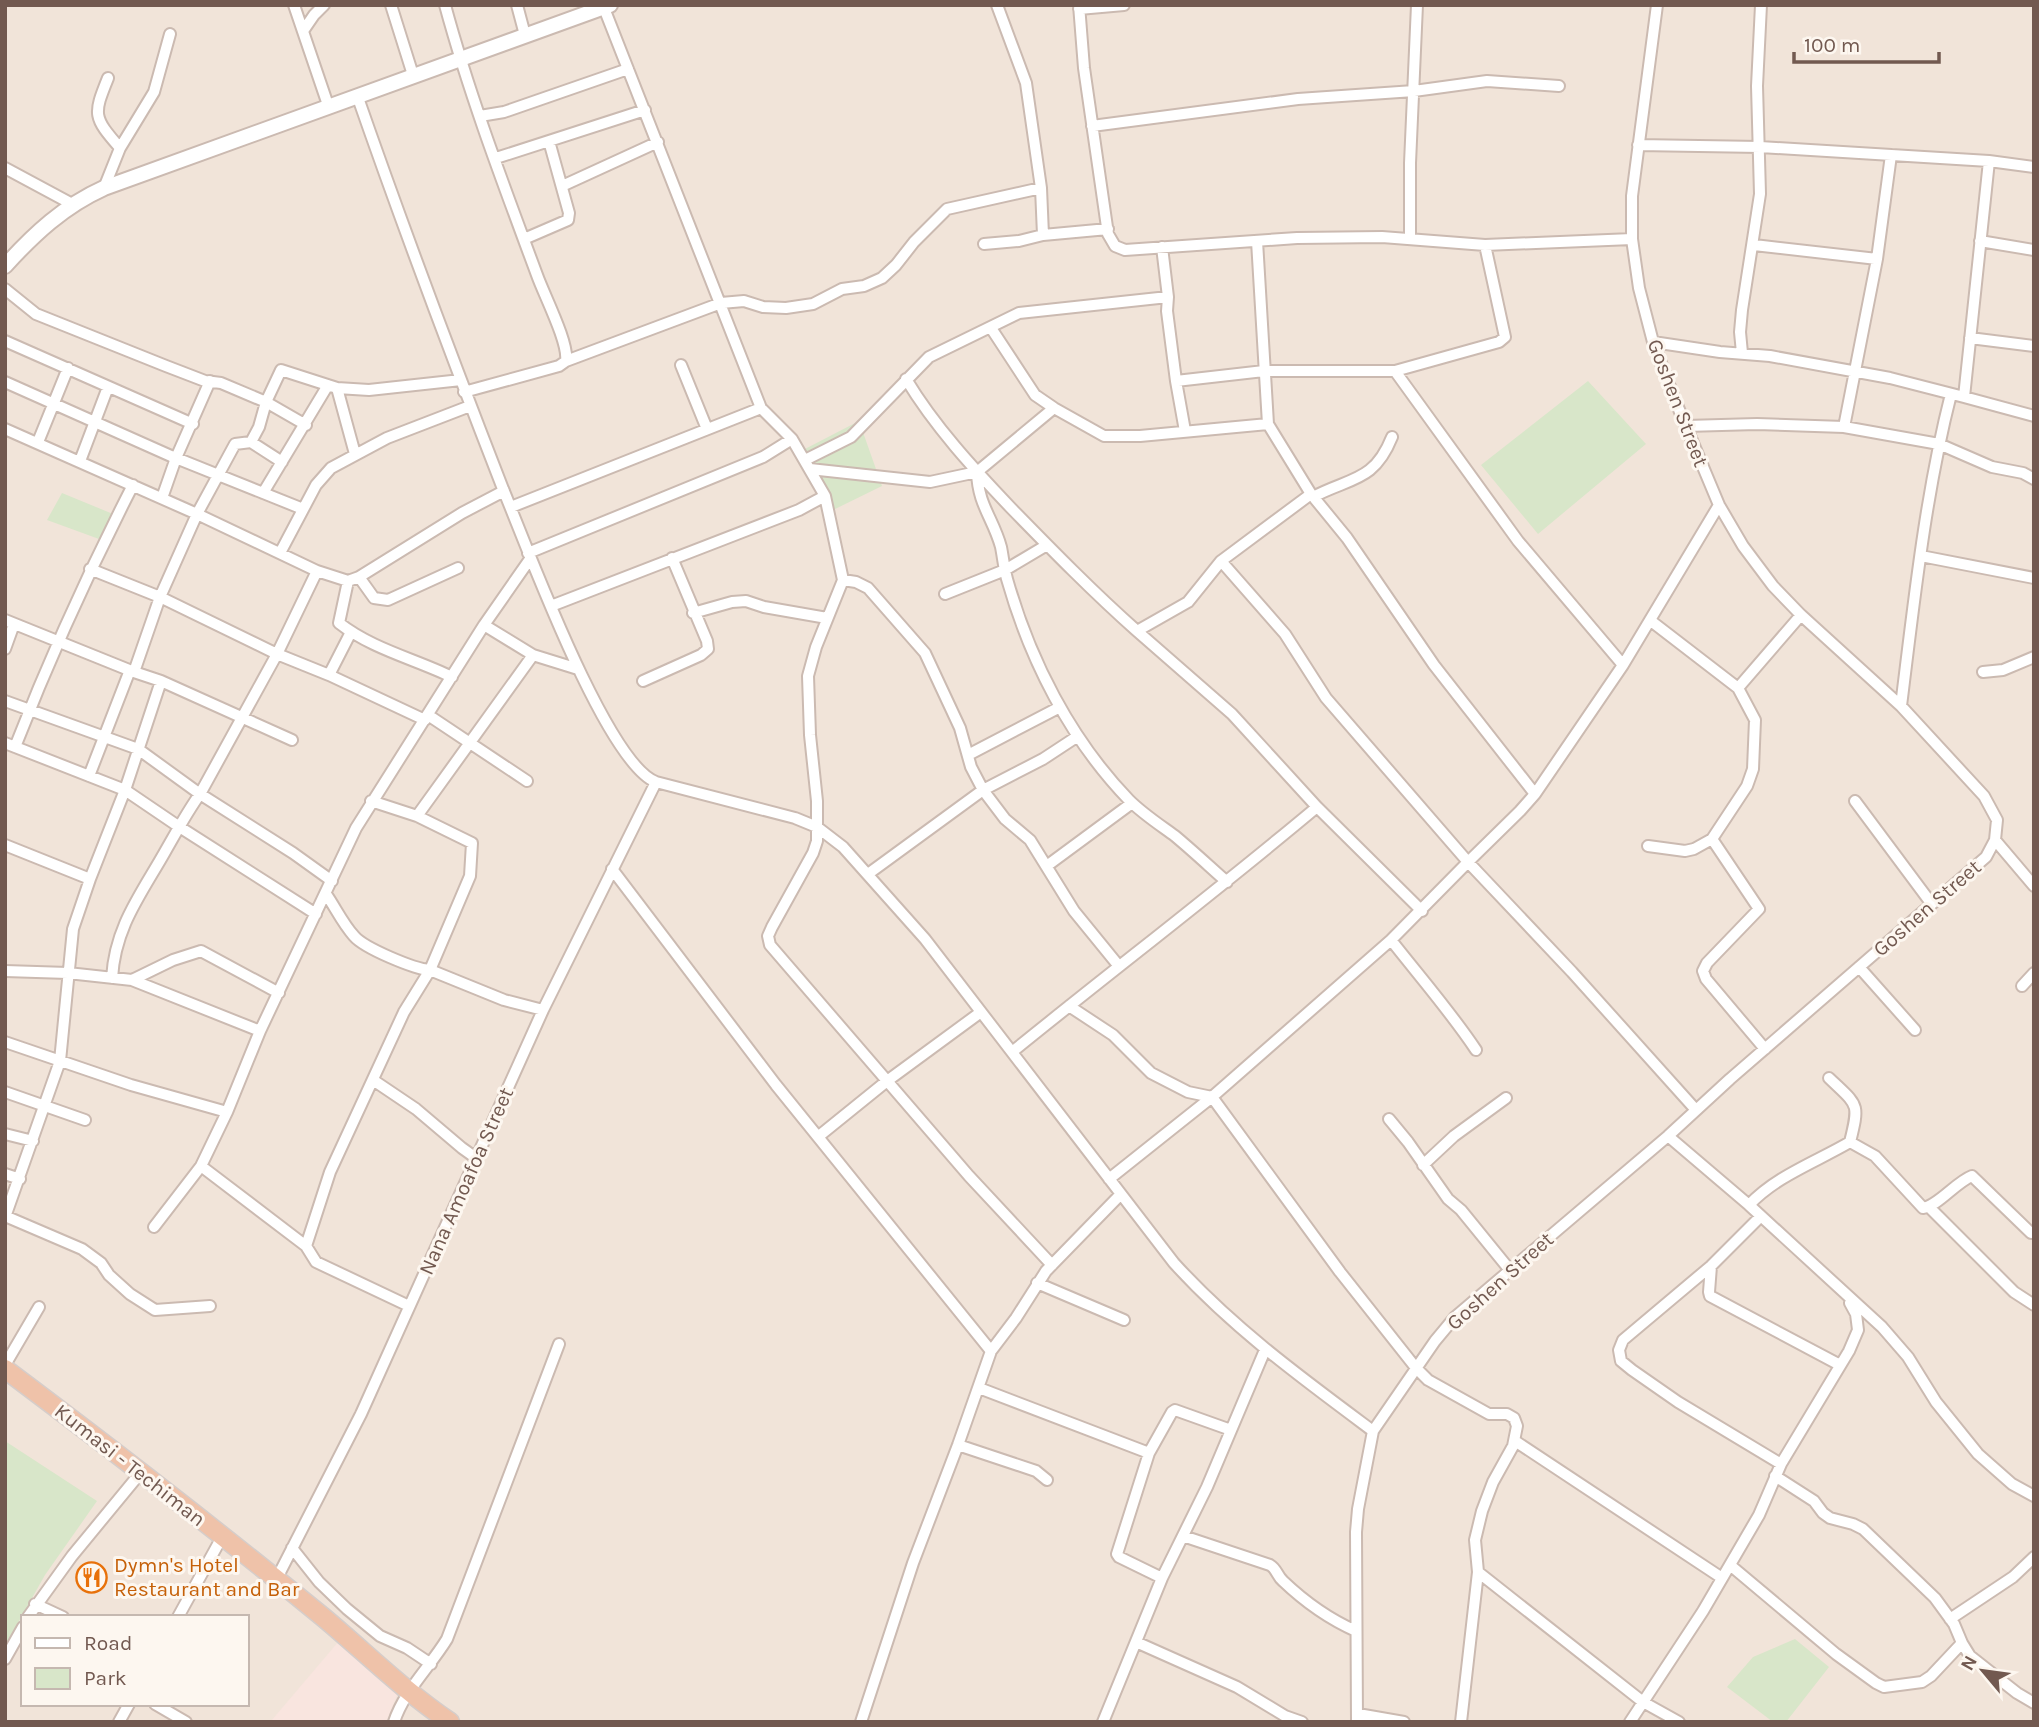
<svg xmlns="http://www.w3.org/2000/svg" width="2039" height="1727" font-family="Karla,sans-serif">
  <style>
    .residential { fill: #f1e4d9; fill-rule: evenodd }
    .commercial { fill: #f9e5df }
    .green { fill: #d8e6c9 }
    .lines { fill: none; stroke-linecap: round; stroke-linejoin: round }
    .minor-casing { stroke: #cbbab1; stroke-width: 14 }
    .tertiary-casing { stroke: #cbbab1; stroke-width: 18 }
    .trunk-casing { stroke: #d5cdca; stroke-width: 21 }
    .minor { stroke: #fff; stroke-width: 10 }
    .tertiary { stroke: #fff; stroke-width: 14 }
    .trunk { stroke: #efc2a9; stroke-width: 18 }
    .labels { text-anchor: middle; stroke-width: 6; stroke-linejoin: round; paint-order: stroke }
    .street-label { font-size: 21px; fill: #725950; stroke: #fdf7f0 }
    .food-label { font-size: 21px; fill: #c56008; stroke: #fdf7f0; text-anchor: start }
  </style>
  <rect width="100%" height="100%" fill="#faf2ea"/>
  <path class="residential" d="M5 5H2034V1722H5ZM23 1617H247V1704H23Z"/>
  <path class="commercial" d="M339 1641 398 1693 386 1722 271 1721Z"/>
  <path class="green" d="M1588 381 1646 444 1538 534 1481 465Z
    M859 421 882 486 829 512 803 450Z
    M62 493 113 514 99 539 47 520Z
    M5 1441 97 1501 45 1575 5 1646Z
    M1795 1639 1829 1667 1786 1722H1773L1727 1687 1753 1657Z"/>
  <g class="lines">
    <defs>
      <path id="minor" d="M294 5 328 105
        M391 5 413 75
        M445 5C470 97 504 186 537 275 544 295 569 343 566 361
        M517 5 525 35
        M997 5 1026 83 1041 188 1043 235
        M1079 5 1084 68 1108 234 1115 246 1125 250 1297 238 1382 237 1485 245 1632 239
        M604 8 761 408 792 439 825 496 843 580 816 647 808 676 810 735 817 801V841L813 853 772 927 768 936 770 945 969 1176 1052 1265
        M1079 9 1124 5
        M303 31 314 15 324 5
        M108 78C93 115 93 117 120 148
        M357 95C403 227 452 358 503 489 526 544 606 763 656 782L795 818 817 827 843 847 925 939 1174 1263C1233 1328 1303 1379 1373 1431
        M480 116 504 112 628 69
        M1092 126 1298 99 1414 91 1487 81 1559 86
        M1638 145 1760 147 1989 161 1964 397 1890 378 1770 356 1720 352 1653 342
        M496 158 645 110
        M1989 161 2034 167
        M5 168 72 204
        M562 186 658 142
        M104 188 120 148 154 92 170 34
        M524 239 568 220 569 213 549 141
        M1410 239V163L1417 5
        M1980 241 2034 250
        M984 244 1019 241 1043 235 1108 229
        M1754 245 1877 259
        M1162 247 1168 297
        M5 289 36 314 166 366 205 381 221 383 266 402 281 370 337 388 369 390 461 380
        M991 328 1035 395 1054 408 1104 436H1140L1268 424 1257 241
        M1970 338 2034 346
        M5 341 193 424
        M1742 353 1740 332 1742 310 1760 194 1757 86 1761 5
        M681 365 707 429
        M906 379C935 427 973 468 1011 508 1052 550 1093 592 1137 631L1188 602 1221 561
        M1176 381 1185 431
        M5 382 171 456 303 509
        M337 388 355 454
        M464 392 559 366 566 361 721 303 744 301 763 307 786 308 813 304 842 289 864 286 882 278 896 265 914 242 947 209 1041 188
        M1964 397 2034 416
        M1268 424 1311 494 1221 561 1285 634 1326 698 1468 862 1520 811 1535 794
        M1686 426 1757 424 1844 427 1939 444 1992 467 2023 473 2034 479
        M1844 427 1877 259 1891 155
        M5 429 197 514 317 571 348 581 359 577 462 513 504 491
        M38 442 68 368
        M251 442 282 462
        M805 460 851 437 929 357 1019 313 1168 297 1167 311 1176 381 1264 371H1395L1499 342 1505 337 1485 245
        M80 461 108 387
        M810 469 930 482 977 472 1054 408
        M977 472C978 505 993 518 1001 547 1003 557 1004 568 1007 579 1030 660 1070 739 1129 800 1143 814 1160 825 1175 836 1193 851 1210 867 1227 882
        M263 493 328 385
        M1311 494 1347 538 1434 665 1535 794 1623 665 1518 541 1395 371
        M1313 497C1351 477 1374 482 1392 437
        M162 498 176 458 210 381
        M511 507 761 408
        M280 553 316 485 331 468 387 438 470 406
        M528 553 763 457 792 439
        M1921 556 2034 578
        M90 569 160 597 277 654 329 675 425 720
        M359 577 374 598 388 600 458 568
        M843 580 856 582 868 588 925 653 960 728 971 767 983 790 1005 819 1030 840 1074 911 1118 965
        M348 581 339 623C372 649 415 659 452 677
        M945 594 1005 570 1047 545
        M551 606 799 510 825 496
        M693 613 732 602 746 601 764 607 827 618
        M5 620 134 672 161 681 292 740
        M1651 621 1738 688 1801 615
        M484 625 533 655 578 669
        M1137 631 1232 714 1317 807
        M5 649 14 624
        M1623 665 1719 505
        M134 672 160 597 197 514 235 444 251 442 259 427 266 402 306 425
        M1983 672 2003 670 2034 657
        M329 675 351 632
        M643 681 701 655 708 649 707 641 672 558
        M5 701 138 749 200 794 293 853 332 881
        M1901 706C1914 602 1925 496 1951 394
        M428 715 527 781
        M5 743 125 790 178 826 316 914
        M15 747C50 657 89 571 133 485
        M968 755 1060 707
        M89 776 130 670
        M1855 801 1931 903
        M417 816 533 655
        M1712 839 1759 909 1707 963 1703 971 1706 979 1765 1049
        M1995 840 2034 886
        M5 845 90 879
        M1648 846 1685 851 1694 849 1712 839 1747 786 1753 769 1755 720 1738 688
        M1048 865 1132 803
        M612 869 776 1085 991 1351 1016 1318 1046 1271 1120 1195
        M868 874 983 790 1043 759 1078 736
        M326 894C335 907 343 924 354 936 364 948 414 969 430 970L470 876 472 843 417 816 371 801
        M1391 940C1420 977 1450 1011 1476 1050
        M1859 967 1915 1030
        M5 971 68 973 132 980 173 960 201 951 279 993
        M112 978C115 926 142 893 166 850 177 831 187 812 200 794L277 654 317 571
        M132 980 260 1031
        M2022 986 2034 973
        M1069 1006 1113 1035 1151 1073 1188 1092 1212 1097 1340 1272 1416 1368 1428 1380 1489 1414H1507L1514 1418 1517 1426 1513 1446 1493 1482 1482 1511 1475 1540 1478 1572 1461 1722
        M5 1042 131 1085 227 1112
        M1012 1052C1113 970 1217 891 1317 807L1422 911
        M1829 1078C1858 1106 1860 1102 1850 1142
        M373 1080 416 1109 462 1148 476 1158
        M5 1092 85 1120
        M1389 1119 1408 1142 1448 1199 1461 1210 1509 1269
        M5 1134 33 1141
        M819 1136 887 1081 981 1012
        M1668 1136 1749 1205 1882 1327 1908 1357 1936 1402 1978 1454 2012 1484 2034 1496
        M1423 1165 1454 1136 1506 1098
        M5 1174 20 1179
        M1109 1179 1212 1097 1391 940 1468 862 1572 972 1696 1110
        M1749 1205C1776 1176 1816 1162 1850 1142L1875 1156 1923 1208C1938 1206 1956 1182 1972 1176L2031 1233
        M1929 1207 2014 1292 2034 1305
        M5 1216 82 1249 101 1263 109 1275 130 1294 155 1310 210 1306
        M1761 1216 1711 1266 1623 1340 1619 1350 1621 1361 1632 1370 1678 1402 1781 1464
        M5 1217 60 1061 73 929 90 879 125 790 161 681
        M154 1227 201 1166
        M306 1246 330 1172 404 1012 430 970 504 1000 543 1010
        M1711 1266 1709 1292 1710 1296 1840 1365
        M1037 1283 1124 1320
        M409 1306 316 1262 306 1246 201 1166 227 1112 260 1031 356 828 484 625 530 559
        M5 1365 39 1307
        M979 1388 1149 1453
        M1515 1441 1722 1578
        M958 1445 1036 1471 1047 1480
        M1775 1476 1814 1501 1823 1513 1830 1518 1853 1524 1863 1529 1935 1598 1954 1624 1962 1643 1970 1656 2017 1693 2034 1703
        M1183 1536 1270 1565C1277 1569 1277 1576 1283 1581 1305 1602 1329 1619 1356 1631
        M292 1548 319 1582 347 1609 380 1636 407 1648 431 1664
        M1730 1565 1836 1654 1876 1683 1884 1687 1922 1682 1931 1676 1962 1643
        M1478 1572 1643 1702 1679 1722
        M1162 1578 1119 1557 1117 1554 1149 1453 1172 1412 1175 1410 1231 1430
        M276 1580 361 1414 543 1010 656 782
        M35 1604 63 1617
        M28 1617 72 1556 142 1471
        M178 1617 222 1537
        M1950 1619 2013 1577 2034 1557
        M1136 1642 1237 1687 1285 1716 1302 1722
        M5 1659 23 1627
        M155 1704 186 1722
        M1358 1714 1404 1722
        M119 1722 129 1704
        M394 1722C404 1691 430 1667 447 1639L559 1344
        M861 1722 913 1563 958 1445 991 1351
        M1103 1722 1162 1578 1207 1487 1265 1350
        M1357 1722 1356 1532 1358 1509 1373 1431 1435 1341 1455 1317 1668 1136 1730 1079 1986 857 1995 840 1997 820 1984 796 1901 706 1801 615 1773 586 1743 546 1719 505 1675 400 1653 342 1639 288 1632 239V196L1657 5
        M1630 1722 1703 1611 1759 1515 1781 1464 1849 1351 1858 1330 1856 1314 1850 1303"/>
      <path id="tertiary" d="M5 266C34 234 64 206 104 188L610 5"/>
      <path id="trunk" d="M5 1369C113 1450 219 1532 323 1617 365 1652 404 1691 450 1722"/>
    </defs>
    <use href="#minor" class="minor-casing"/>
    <use href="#tertiary" class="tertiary-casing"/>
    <use href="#trunk" class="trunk-casing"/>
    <use href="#minor" class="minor"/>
    <use href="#tertiary" class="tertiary"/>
    <use href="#trunk" class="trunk"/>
  </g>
  <defs>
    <symbol id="restaurant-ring" viewBox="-11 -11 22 22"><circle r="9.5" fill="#fdf7f0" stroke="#e8710a" stroke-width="1.5"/><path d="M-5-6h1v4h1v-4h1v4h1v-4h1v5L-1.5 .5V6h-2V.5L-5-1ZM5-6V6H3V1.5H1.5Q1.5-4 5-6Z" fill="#e8710a"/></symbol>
  </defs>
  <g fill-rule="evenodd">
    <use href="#restaurant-ring" x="74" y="1560" width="35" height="35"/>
  </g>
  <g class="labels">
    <g class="street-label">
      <text transform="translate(1678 403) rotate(69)" y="7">Goshen Street</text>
      <text transform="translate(1927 908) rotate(-41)" y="7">Goshen Street</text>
      <text transform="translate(466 1181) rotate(-66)" y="7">Nana Amoafoa Street</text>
      <text transform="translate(1500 1281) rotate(-42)" y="7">Goshen Street</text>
      <text transform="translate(130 1465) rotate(38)" y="7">Kumasi - Techiman</text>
    </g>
    <g class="food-label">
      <text x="114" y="1572">Dymn's Hotel<tspan x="114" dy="24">Restaurant and Bar</tspan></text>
    </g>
  </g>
  <rect width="2039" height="1727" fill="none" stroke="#725950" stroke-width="14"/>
  <rect x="21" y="1615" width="228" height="91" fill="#fdf7f0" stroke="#c5b8b0" stroke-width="2"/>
  <rect x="35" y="1638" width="35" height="10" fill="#ffffff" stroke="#c5b8b0" stroke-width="2"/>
  <text x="84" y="1650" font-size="21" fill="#725950">Road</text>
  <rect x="35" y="1668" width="35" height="21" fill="#d8e6c9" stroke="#c5b8b0" stroke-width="2"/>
  <text x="84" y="1685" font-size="21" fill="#725950">Park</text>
  <g transform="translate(1983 1671) rotate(299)" stroke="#fdf7f0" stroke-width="5" paint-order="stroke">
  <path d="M0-5L12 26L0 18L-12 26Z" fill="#725950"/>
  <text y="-10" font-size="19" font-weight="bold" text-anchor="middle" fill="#725950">N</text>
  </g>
  <path d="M1794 52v10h145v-10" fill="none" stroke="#725950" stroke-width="3.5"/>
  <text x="1804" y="52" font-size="21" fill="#725950" stroke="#fdf7f0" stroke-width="5" paint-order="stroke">100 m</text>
</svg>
